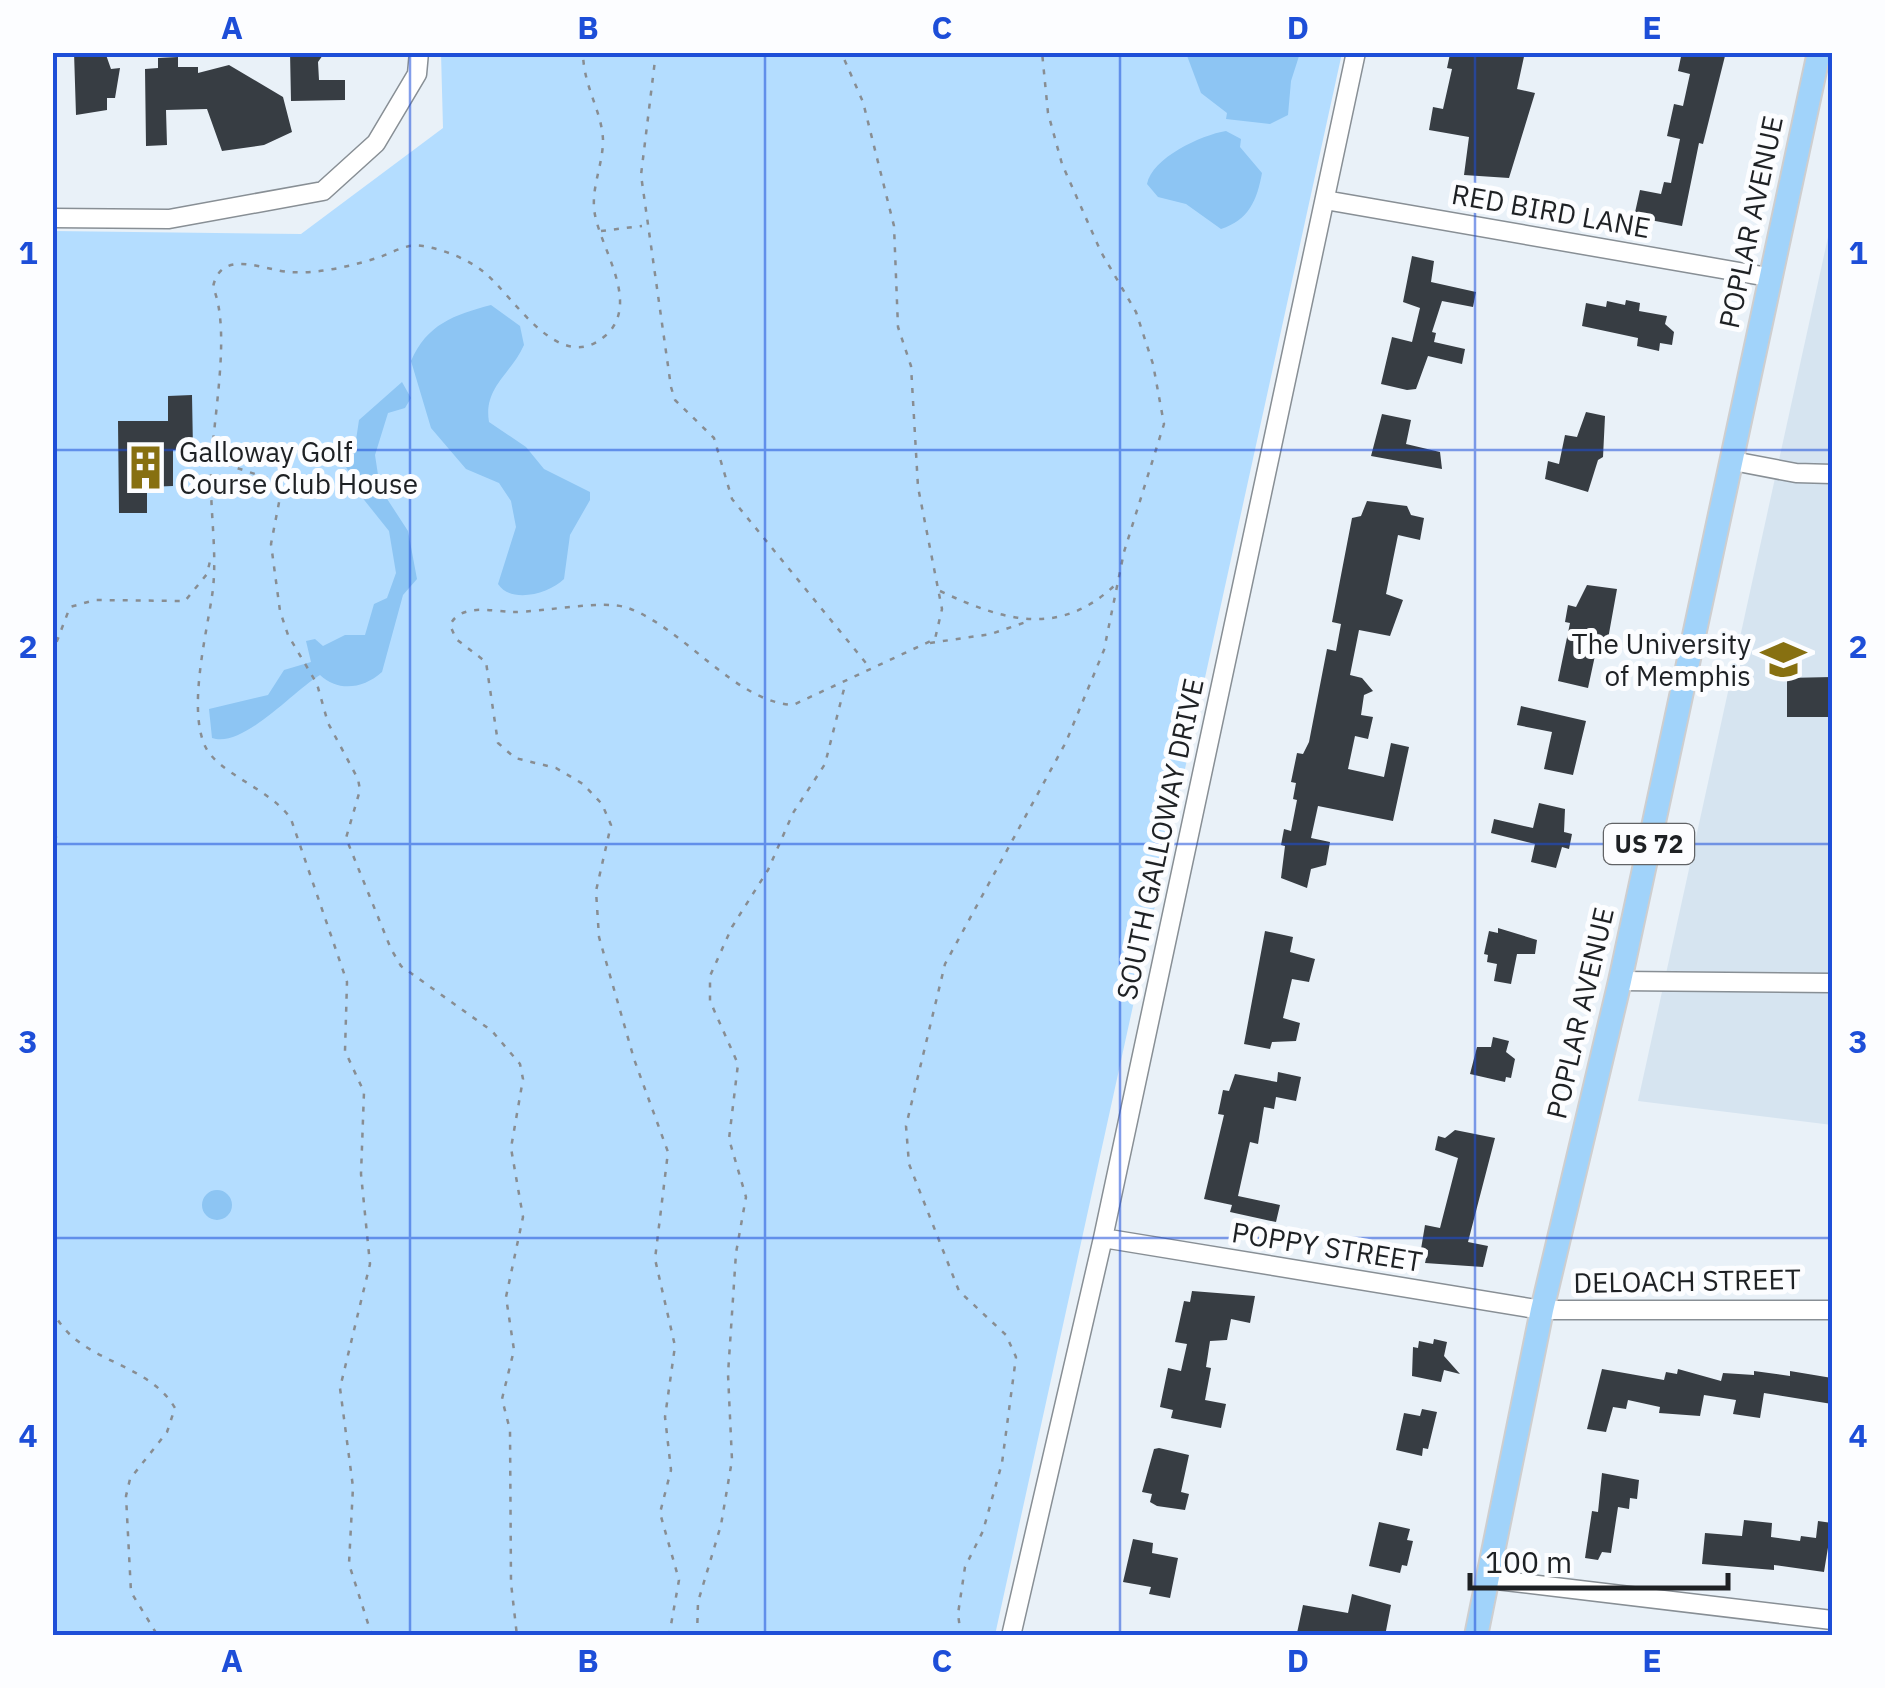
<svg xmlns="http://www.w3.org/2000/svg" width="1885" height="1688" font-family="'IBM Plex Sans',sans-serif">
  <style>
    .built { fill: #d6e4f0 }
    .green { fill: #b4ddff }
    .water { fill: #8dc5f3 }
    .building { fill: #373d43 }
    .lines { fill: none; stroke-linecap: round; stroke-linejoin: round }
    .minor-casing { stroke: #888f95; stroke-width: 21 }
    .major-casing { stroke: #cececf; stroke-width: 26 }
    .path { stroke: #888d92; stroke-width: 2.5; stroke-dasharray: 5 8; stroke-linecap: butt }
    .minor { stroke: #fff; stroke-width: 18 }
    .major { stroke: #a1d3fa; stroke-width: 22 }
    .grid { fill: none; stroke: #1d4ed8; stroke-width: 2.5; stroke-opacity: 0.55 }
    .labels { text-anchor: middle; stroke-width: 10; stroke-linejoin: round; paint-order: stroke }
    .shield { fill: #fcfdff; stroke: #616366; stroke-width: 2.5 }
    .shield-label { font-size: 25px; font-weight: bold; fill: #1e2124 }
    .street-label { font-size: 28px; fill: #1e2124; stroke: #fcfdff }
    .poi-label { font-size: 28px; fill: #1e2124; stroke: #fcfdff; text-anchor: start }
    .neatline { fill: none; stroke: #1d4ed8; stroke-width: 4 }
    .grid-label { font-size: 32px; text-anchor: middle; font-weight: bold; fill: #1d4ed8 }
  </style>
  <rect width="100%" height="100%" fill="#e9f1f8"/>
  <path class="built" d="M1832 219V1125L1638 1101Z"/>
  <path class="green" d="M441 53H1342L995 1635 53 1636V231L301 234 443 128Z"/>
  <path class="water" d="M1186 53H1300L1291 81 1288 115 1270 124 1226 119 1227 113 1201 93Z
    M1226 131 1241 139 1240 147 1262 173C1257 200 1249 220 1221 229L1186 204 1158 197 1147 184C1152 158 1201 135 1226 131Z
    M491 305 520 326 524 345C512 373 483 387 489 422L526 447 544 469 590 492V500L570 535 564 579C549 594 511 604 498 584L516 527 511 501 499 483 466 469 431 428 411 361C427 324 454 315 491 305Z
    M402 382 411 398 405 408 388 413 375 455 380 488 408 531 417 579 403 595 382 672C363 689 338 692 320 675 294 690 243 749 212 738L209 709 268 695 284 670 311 662 306 641 315 639 323 646 345 635H365L374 604 387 598 396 573 389 531 361 496 343 461 348 442 356 440 359 420Z
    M202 1205a15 15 0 1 1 30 0a15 15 0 1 1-30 0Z"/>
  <path class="building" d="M74 52H105L111 69 120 68 115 98H107V110L76 115Z
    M290 52H325L318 62 319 80H345V100L291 101Z
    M1525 52 1517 89 1535 93 1509 178 1464 175 1469 137 1429 130 1433 107 1443 109 1452 69 1447 68 1450 54Z
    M1682 52H1726L1703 144 1699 143 1682 226 1634 217 1640 190 1661 194 1664 182 1671 183 1680 139 1667 136 1674 104 1683 106 1690 74 1678 71Z
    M178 57V67H198V73L229 65 283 97 292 132 264 145 222 151 207 109 166 110 167 145 146 146 145 69 158 68V58Z
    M1412 256 1434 261 1431 282 1476 292 1473 307 1442 301 1432 332 1436 333 1434 342 1465 349 1462 364 1428 356 1416 389 1407 390 1381 384 1392 337 1412 342 1420 308 1403 302Z
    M1626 300 1640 303 1639 311 1667 316 1665 324 1674 332 1672 345 1660 343 1659 351 1637 346 1638 338 1582 326 1586 303 1606 307 1607 301 1625 305Z
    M192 395 193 450H173V486L147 487V513H119L118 421H168V396Z
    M1586 412 1605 416 1603 457 1598 460 1588 492 1545 479 1548 461 1559 464 1565 435 1577 437Z
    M1382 414 1411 420 1406 444 1440 452 1442 469 1371 456Z
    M1367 501 1407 506 1411 515 1424 518 1420 540 1398 535 1386 594 1403 600 1390 636 1359 630 1350 675 1362 678 1373 691 1364 695 1361 715 1373 717 1368 739 1355 736 1348 769 1384 777 1391 743 1409 747 1393 821 1318 806 1311 838 1330 842 1326 865 1311 869 1307 888 1281 878 1285 846 1281 845 1284 829 1291 831 1297 800 1293 799 1296 783 1291 782 1297 753 1303 754 1309 742 1327 649 1336 651 1341 624 1332 622 1352 518 1361 516Z
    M1587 585 1617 589 1608 639 1599 637 1588 688 1558 681 1570 623 1565 622 1568 605 1576 607Z
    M1832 677V717H1787V678Z
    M1521 706 1586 721 1573 775 1544 769 1552 732 1517 725Z
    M1539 803 1565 809 1564 832 1572 834 1569 849 1562 847 1556 868 1531 862 1535 844 1491 833 1494 819 1533 828Z
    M1498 928 1537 940 1535 954H1517L1511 984 1494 981 1497 964 1487 962 1488 955 1484 954 1489 931 1498 933Z
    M1265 931 1293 937 1290 952 1315 959 1309 982 1292 979 1283 1018 1300 1023 1296 1041 1272 1042 1270 1049 1244 1044Z
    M1493 1037 1509 1041 1506 1052 1515 1059 1511 1078 1506 1077 1505 1082 1470 1074 1477 1047H1491Z
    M1278 1072 1301 1077 1296 1101 1276 1097 1274 1109 1264 1107 1258 1144 1250 1142 1238 1196 1280 1205 1276 1222 1230 1212 1232 1205 1204 1199 1224 1115 1218 1114 1223 1090 1229 1091 1235 1074 1277 1082Z
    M1455 1130 1495 1138 1468 1242 1488 1246 1483 1267 1425 1263 1428 1250 1421 1249 1425 1225 1440 1228 1458 1158 1435 1150 1438 1136 1445 1138Z
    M1192 1291 1255 1296 1250 1323 1231 1319 1227 1340 1210 1341 1206 1367 1211 1368 1205 1400 1226 1404 1221 1428 1171 1418 1173 1410 1160 1407 1168 1368 1181 1371 1187 1344 1175 1342 1184 1301 1190 1302Z
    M1434 1339 1447 1342 1444 1356 1460 1374 1444 1370 1441 1382 1412 1376 1413 1347 1418 1348 1419 1341 1433 1344Z
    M1602 1369 1664 1380 1666 1372 1677 1374 1678 1369 1721 1381 1723 1373 1754 1375V1371L1790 1376V1371L1832 1378V1404L1764 1393 1760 1418 1733 1414 1736 1400 1704 1395 1700 1416 1659 1413 1660 1407 1628 1400 1626 1409 1613 1407 1606 1432 1587 1429Z
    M1422 1409 1437 1412 1428 1449 1423 1448 1422 1456 1396 1450 1404 1413 1420 1416Z
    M1159 1448 1189 1455 1181 1492 1189 1494 1185 1510 1157 1506 1150 1502 1152 1494 1142 1492 1154 1449Z
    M1602 1473 1639 1480 1637 1499 1630 1498 1629 1509 1618 1507 1611 1553 1602 1552 1598 1560 1585 1558 1592 1511 1598 1512Z
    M1744 1520 1772 1523 1771 1537 1800 1541 1801 1536 1816 1538 1818 1521 1832 1523 1824 1572 1774 1565V1570L1702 1564 1705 1533 1742 1536Z
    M1379 1522 1410 1529 1407 1540 1413 1541 1407 1566 1402 1565 1400 1573 1369 1566Z
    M1133 1539 1153 1543 1152 1553 1178 1558 1170 1598 1149 1594 1151 1587 1123 1582Z
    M1352 1594 1391 1605 1385 1636 1297 1633 1303 1605 1348 1613Z"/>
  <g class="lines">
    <defs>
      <path id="minor" d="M1325 200 1768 277
        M52 218 169 219 323 191 376 143 417 74 419 52
        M1733 461 1796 473 1832 474
        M1620 981 1832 983
        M1103 1238 1542 1310H1832
        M1488 1579 1832 1620
        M1011 1636 1103 1238 1356 52"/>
      <path id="major" d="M1476 1636 1542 1310 1620 981 1819 52"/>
    </defs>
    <use href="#minor" class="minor-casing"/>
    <use href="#major" class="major-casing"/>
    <path class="path" d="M656 52 641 175 671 387 675 400 714 438 732 499 870 668
      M601 231 642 226
      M213 460 279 482 282 487 271 544 280 611 288 635 317 684 328 723 358 779 360 790 346 838 391 949 401 966 492 1031 520 1064 523 1079 511 1148 523 1217 506 1297 514 1350 502 1399 510 1430 511 1583 517 1636
      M940 591C1004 621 1060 638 1116 584
      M930 643 991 634 1029 621
      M52 654 70 607 95 600 185 601 207 574 210 561
      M52 821 56 837 52 857
      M52 1309C76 1364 146 1359 175 1408L167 1432 130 1479 126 1496 131 1592 158 1636
      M372 1636 349 1564 353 1487 340 1388 370 1264 361 1174 364 1092 345 1051 347 982 291 819C271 789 218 774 205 746 188 709 206 636 212 596 218 557 210 514 211 474 212 421 232 332 213 287 221 247 265 271 290 272 319 274 352 266 380 257 394 252 407 243 423 246 445 250 468 259 485 273 515 298 559 376 605 336 641 305 602 251 595 215 590 189 603 166 603 140 602 111 583 86 583 52
      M669 1636 679 1580 660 1513 671 1470 665 1417 675 1346 655 1259 668 1152 634 1059 599 937 596 891 611 825 602 804 583 784 556 768 515 758 498 743 486 662 456 639 450 625C461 603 492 611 513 612 545 612 603 599 628 608 684 628 735 702 793 705L935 639 942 609 918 487 911 366 898 327 894 226 863 102 841 52
      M697 1636 698 1602 721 1525 732 1460 728 1374 736 1253 746 1197 729 1139 738 1064 710 1001V976L732 927 768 870 793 813 825 764 845 685
      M961 1636 958 1614 965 1567 983 1531 1002 1463 1016 1357 1006 1335 959 1291 909 1164 906 1126 945 964 1066 742 1104 650 1124 552 1164 424 1153 364 1136 312 1101 252 1062 164 1048 113 1042 52"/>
    <use href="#minor" class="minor"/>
    <use href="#major" class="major"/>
  </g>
  <path class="grid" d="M410 52V1636M765 52V1636M1120 52V1636M1475 52V1636M52 450H1832M52 844H1832M52 1238H1832"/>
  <defs>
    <symbol id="building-bare" viewBox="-9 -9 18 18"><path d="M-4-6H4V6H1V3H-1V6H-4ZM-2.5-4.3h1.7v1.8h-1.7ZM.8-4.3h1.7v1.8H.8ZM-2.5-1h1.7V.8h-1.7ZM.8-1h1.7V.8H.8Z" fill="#877011" stroke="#fcfdff" stroke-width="2.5" paint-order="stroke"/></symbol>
    <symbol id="university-bare" viewBox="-9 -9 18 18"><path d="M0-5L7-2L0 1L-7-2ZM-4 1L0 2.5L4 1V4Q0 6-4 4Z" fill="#877011" stroke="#fcfdff" stroke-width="2.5" paint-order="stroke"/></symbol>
  </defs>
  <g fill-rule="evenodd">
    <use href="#building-bare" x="114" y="436" width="63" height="63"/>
    <use href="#university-bare" x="1752" y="628" width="63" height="63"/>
  </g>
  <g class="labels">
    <rect class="shield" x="1604" y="824" width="90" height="40" rx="8"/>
    <g class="shield-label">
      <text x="1649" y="853">US 72</text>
    </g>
    <g class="street-label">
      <text transform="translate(1551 211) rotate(10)" y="10">RED BIRD LANE</text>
      <text transform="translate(1751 222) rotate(-78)" y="10">POPLAR AVENUE</text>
      <text transform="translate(1160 839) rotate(-78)" y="10">SOUTH GALLOWAY DRIVE</text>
      <text transform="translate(1580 1013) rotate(-77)" y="10">POPLAR AVENUE</text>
      <text transform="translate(1327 1247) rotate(9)" y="10">POPPY STREET</text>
      <text transform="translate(1687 1281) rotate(-1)" y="10">DELOACH STREET</text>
    </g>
    <g class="poi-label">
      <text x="179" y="462">Galloway Golf<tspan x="179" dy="32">Course Club House</tspan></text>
      <text x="1751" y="654" text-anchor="end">The University<tspan x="1751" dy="32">of Memphis</tspan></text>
    </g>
  </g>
  <rect width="1885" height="1688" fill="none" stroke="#fcfdff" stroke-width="110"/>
  <path d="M1470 1573v15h258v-15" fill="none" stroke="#1e2124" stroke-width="5"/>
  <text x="1485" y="1573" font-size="30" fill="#1e2124" stroke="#fcfdff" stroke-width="8" paint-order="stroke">100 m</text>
  <rect x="55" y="55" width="1775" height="1578" class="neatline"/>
  <g class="grid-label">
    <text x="232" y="39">A</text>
    <text x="588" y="39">B</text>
    <text x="942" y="39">C</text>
    <text x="1298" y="39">D</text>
    <text x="1652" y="39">E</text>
    <text x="28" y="264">1</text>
    <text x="1858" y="264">1</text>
    <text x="28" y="658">2</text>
    <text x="1858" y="658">2</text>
    <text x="28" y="1053">3</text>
    <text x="1858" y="1053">3</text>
    <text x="28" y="1447">4</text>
    <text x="1858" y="1447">4</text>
    <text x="232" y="1672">A</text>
    <text x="588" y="1672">B</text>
    <text x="942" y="1672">C</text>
    <text x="1298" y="1672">D</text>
    <text x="1652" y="1672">E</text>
  </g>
</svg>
